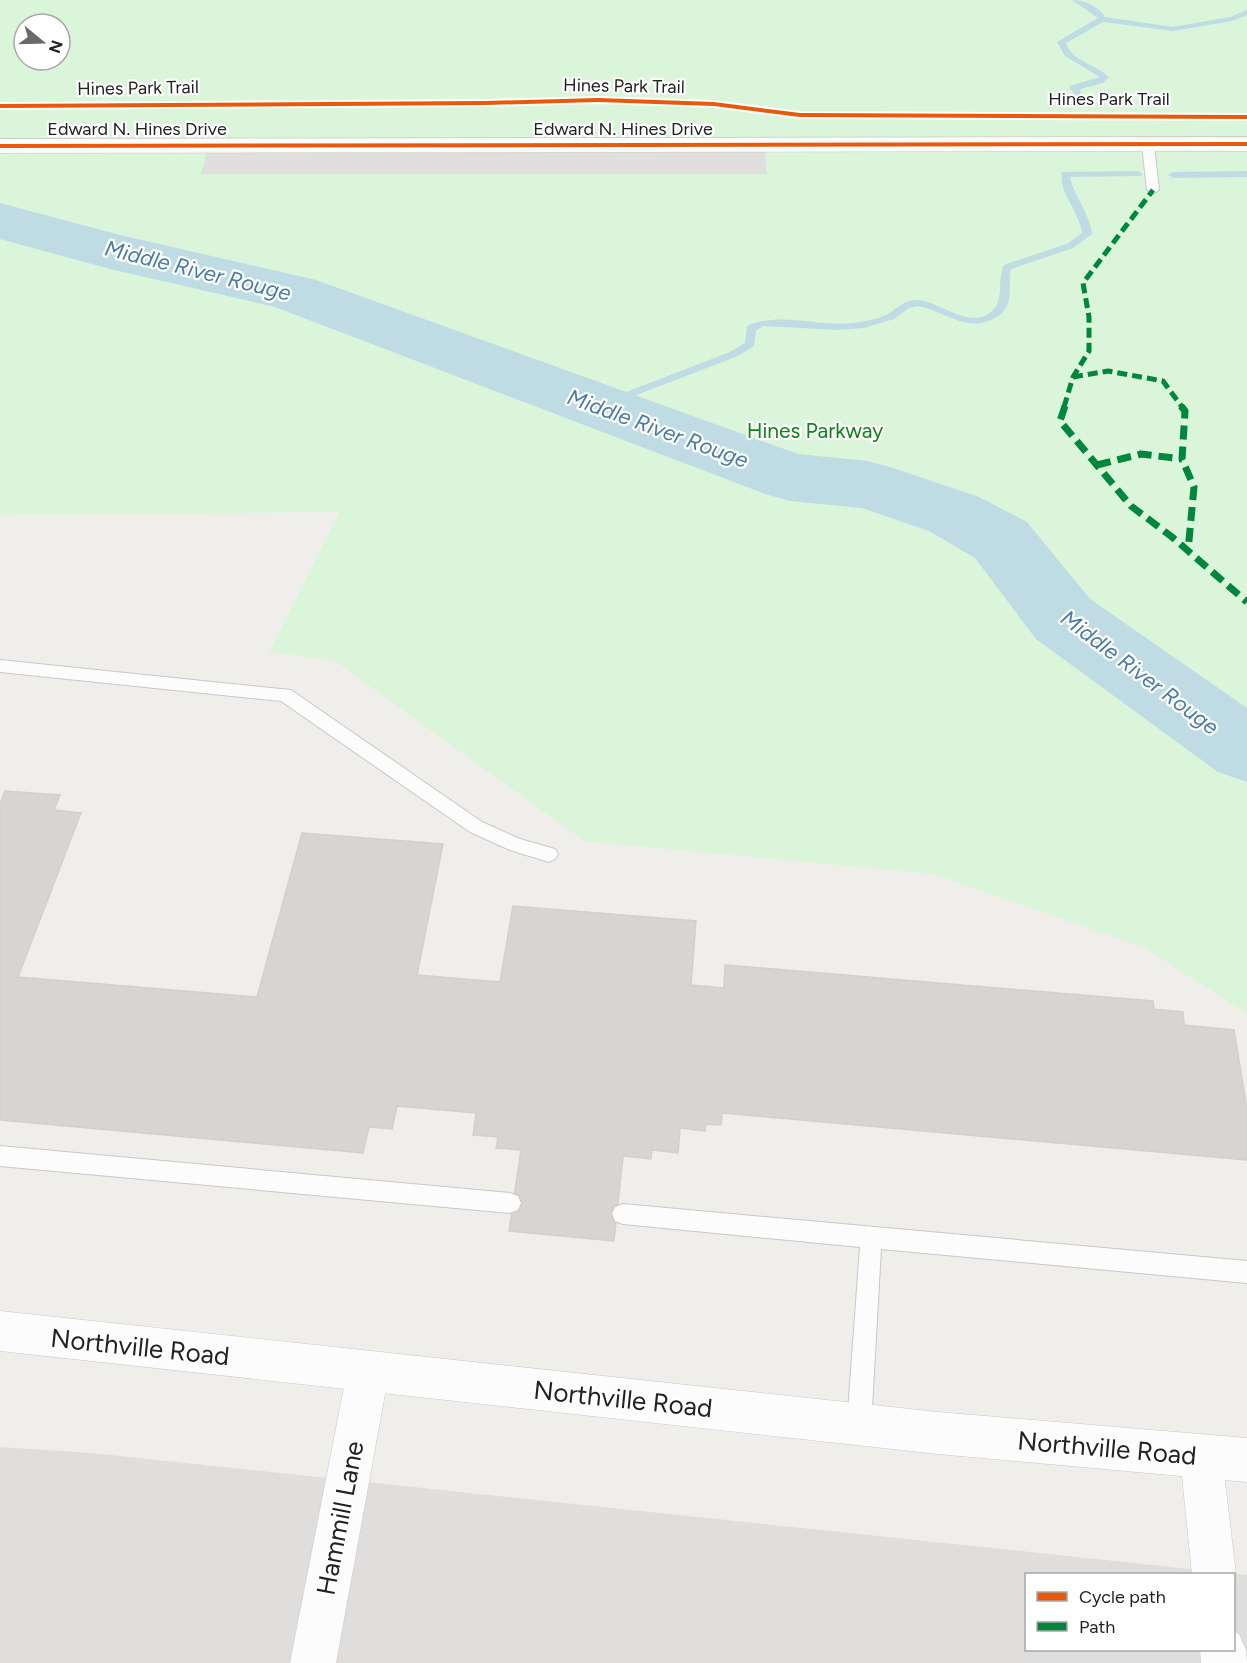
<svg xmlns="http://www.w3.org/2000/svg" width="1247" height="1663" font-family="Figtree,sans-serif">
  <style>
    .residential { fill: #dfdedc; fill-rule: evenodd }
    .park { fill: #daf5da; fill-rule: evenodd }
    .parking { fill: #e0dfde }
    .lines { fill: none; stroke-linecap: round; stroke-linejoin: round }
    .stream { fill: #bfdbe3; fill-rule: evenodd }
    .river { fill: #bfdbe3; fill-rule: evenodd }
    .building { fill: #d7d4d2; stroke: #d3d0cc; stroke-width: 1.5 }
    .service-casing { stroke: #c9c8c7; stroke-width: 2 }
    .minor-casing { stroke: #c9c8c7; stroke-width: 1 }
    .tertiary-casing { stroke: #c9c8c7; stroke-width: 1 }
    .service { fill: #fdfcfc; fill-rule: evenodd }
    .minor { fill: #fdfcfc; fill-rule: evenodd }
    .tertiary { fill: #fdfcfc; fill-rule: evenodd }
    .quiet-far1 { stroke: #00873e; stroke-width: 5; stroke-dasharray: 10 5; stroke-linecap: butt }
    .quiet { stroke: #00873e; stroke-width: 7; stroke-dasharray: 14 7; stroke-linecap: butt }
    .cycleway-casing { stroke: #fff; stroke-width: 4 }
    .cycleway { fill: #e8590c; fill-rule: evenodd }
    .labels { text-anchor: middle; stroke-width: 4.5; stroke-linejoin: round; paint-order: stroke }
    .far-street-label { font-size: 18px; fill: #222; stroke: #fff }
    .park-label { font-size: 21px; fill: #0c8416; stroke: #fff }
    .water-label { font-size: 22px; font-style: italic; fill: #4a7aab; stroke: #fff }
    .near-street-label { font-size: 26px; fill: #222; stroke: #fff }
  </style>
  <rect width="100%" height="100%" fill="#f0eeeb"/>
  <path class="residential" d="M0 1447 91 1453 1247 1575V1663H0ZM1026 1574H1234V1650H1026Z"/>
  <path class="park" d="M0 0H1247V1013L1142 947 934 874 584 841 335 661 269 652 339 512 0 515ZM24 24H60V60H24Z"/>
  <path class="parking" d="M764 145 767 174H201L209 146Z"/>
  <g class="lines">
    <path class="stream" d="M1072 0C1084 0 1099 6 1105 17L1173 27 1230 17 1247 10V15L1232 21 1173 31 1103 22 1066 43C1072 62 1096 64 1109 77L1103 83 1080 89 1083 104 1079 107 1075 104 1073 92 1069 88 1070 86 1100 77 1065 56 1057 42 1098 18Z
      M1138 171 1143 174 1141 176 1070 177C1074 197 1090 213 1092 234L1073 248 1011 269C1008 281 1012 294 1007 306 1004 312 999 316 993 319 964 333 945 310 917 306L909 308 894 319 863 328 838 330 764 326 756 330 754 346 738 356 603 408H595L594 406 595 404 730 352 745 343 747 326C779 311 818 327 852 323 864 322 878 319 888 314 898 308 904 300 917 300 941 301 972 333 994 309 1004 298 997 278 1004 265L1067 244 1082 233C1080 213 1058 192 1062 172Z
      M1247 171V177L1173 178 1168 175 1173 172Z"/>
    <path class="river" d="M0 203 120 235 316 280 798 454 868 461 893 468 979 497 1027 522 1090 599 1247 708V782L1218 772 1036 639 975 558 929 531 862 508 790 501 765 494 275 307 110 269 0 239Z"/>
  </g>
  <path class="building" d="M5 791 60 795 54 810 81 813 18 977 257 997 302 833 443 844 417 975 500 982 513 906 696 921 691 985 724 988 725 965 1153 1001 1154 1009 1183 1012 1184 1025 1234 1030 1247 1109V1160L722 1113 721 1125 706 1124 705 1131 680 1128 678 1153 652 1150 651 1159 623 1156 614 1241 509 1231 521 1150 496 1148 498 1137 473 1135 476 1113 397 1106 392 1129 369 1127 363 1153 0 1120V804Z"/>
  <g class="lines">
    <defs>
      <path id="service" d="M1148 141 1154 145 1159 190 1153 194 1147 190 1142 145Z
        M0 660 291 690 482 822 520 839 555 849 558 854 555 859 549 862 510 850 470 832 281 701 0 672Z
        M0 1146 510 1193 518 1196 521 1203 518 1210 510 1213 0 1166Z
        M623 1204 1247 1261V1283L881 1249 871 1425 867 1433 859 1437 851 1433 847 1425 860 1247 623 1224 615 1221 612 1214 615 1207Z"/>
      <path id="minor" d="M368 1351 383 1357 389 1372 336 1663H290L347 1372 353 1357Z
        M1201 1435 1216 1441 1222 1456 1236 1574 1234 1581V1574H1192L1180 1456 1186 1441Z
        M1234 1631 1239 1634 1246 1650 1247 1663H1201L1200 1650H1234Z"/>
      <path id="tertiary" d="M1247 137V151L0 153V139Z
        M0 1311 938 1412 1247 1438V1482L938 1454 0 1351Z"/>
    </defs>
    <use href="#service" class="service-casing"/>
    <use href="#minor" class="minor-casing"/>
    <use href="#tertiary" class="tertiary-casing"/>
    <use href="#service" class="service"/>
    <use href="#minor" class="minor"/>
    <use href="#tertiary" class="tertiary"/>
    <path class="quiet-far1" d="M1073 377 1108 371 1163 381 1182 407
      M1064 407 1073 377 1089 351V317L1083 283 1153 190"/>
    <path class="quiet" d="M1065 406 1060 421 1131 506 1172 537 1247 602
      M1181 406 1185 411 1182 459 1194 487 1188 551
      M1097 465 1141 454 1182 459"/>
    <defs>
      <path id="cycleway" d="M598 98 714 102 800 113 1247 115V119L800 117 714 106 598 102 485 105 0 108V104L485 101Z
        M1247 142V146L0 148V144Z"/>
    </defs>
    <use href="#cycleway" class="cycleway-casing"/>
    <use href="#cycleway" class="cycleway"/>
  </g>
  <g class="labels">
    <g class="far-street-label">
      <text transform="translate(624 86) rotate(1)" y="6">Hines Park Trail</text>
      <text transform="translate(138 88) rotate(-1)" y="6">Hines Park Trail</text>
      <text x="1109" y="105">Hines Park Trail</text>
      <text x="137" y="135">Edward N. Hines Drive</text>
      <text x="623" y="135">Edward N. Hines Drive</text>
    </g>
    <g class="park-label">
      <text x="815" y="438">Hines Parkway</text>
    </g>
    <g class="water-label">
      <text transform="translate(198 270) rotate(14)" y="8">Middle River Rouge</text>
      <text transform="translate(658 428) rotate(20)" y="8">Middle River Rouge</text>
      <text transform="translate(1140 672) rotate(37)" y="8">Middle River Rouge</text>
    </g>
    <g class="near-street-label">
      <text transform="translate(140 1347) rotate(6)" y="9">Northville Road</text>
      <text transform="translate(623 1399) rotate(6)" y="9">Northville Road</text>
      <text transform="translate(1107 1448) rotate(5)" y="9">Northville Road</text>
      <text transform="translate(340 1518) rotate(-79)" y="9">Hammill Lane</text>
    </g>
  </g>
  <rect x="1025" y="1573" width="210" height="78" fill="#ffffff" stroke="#a7a7a7" stroke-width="1.5"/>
  <rect x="1037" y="1592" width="30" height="9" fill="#e8590c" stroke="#a7a7a7" stroke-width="1.5"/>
  <text x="1079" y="1603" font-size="18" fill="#222222">Cycle path</text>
  <rect x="1037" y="1622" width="30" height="9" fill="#00873e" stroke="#a7a7a7" stroke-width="1.5"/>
  <text x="1079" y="1633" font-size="18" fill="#222222">Path</text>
  <g transform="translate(42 42) rotate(109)"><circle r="28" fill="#ffffff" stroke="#a7a7a7" stroke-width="1.5"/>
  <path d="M0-4.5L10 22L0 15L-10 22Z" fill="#6a6968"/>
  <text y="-9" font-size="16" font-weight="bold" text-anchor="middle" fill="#222222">N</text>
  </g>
</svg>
